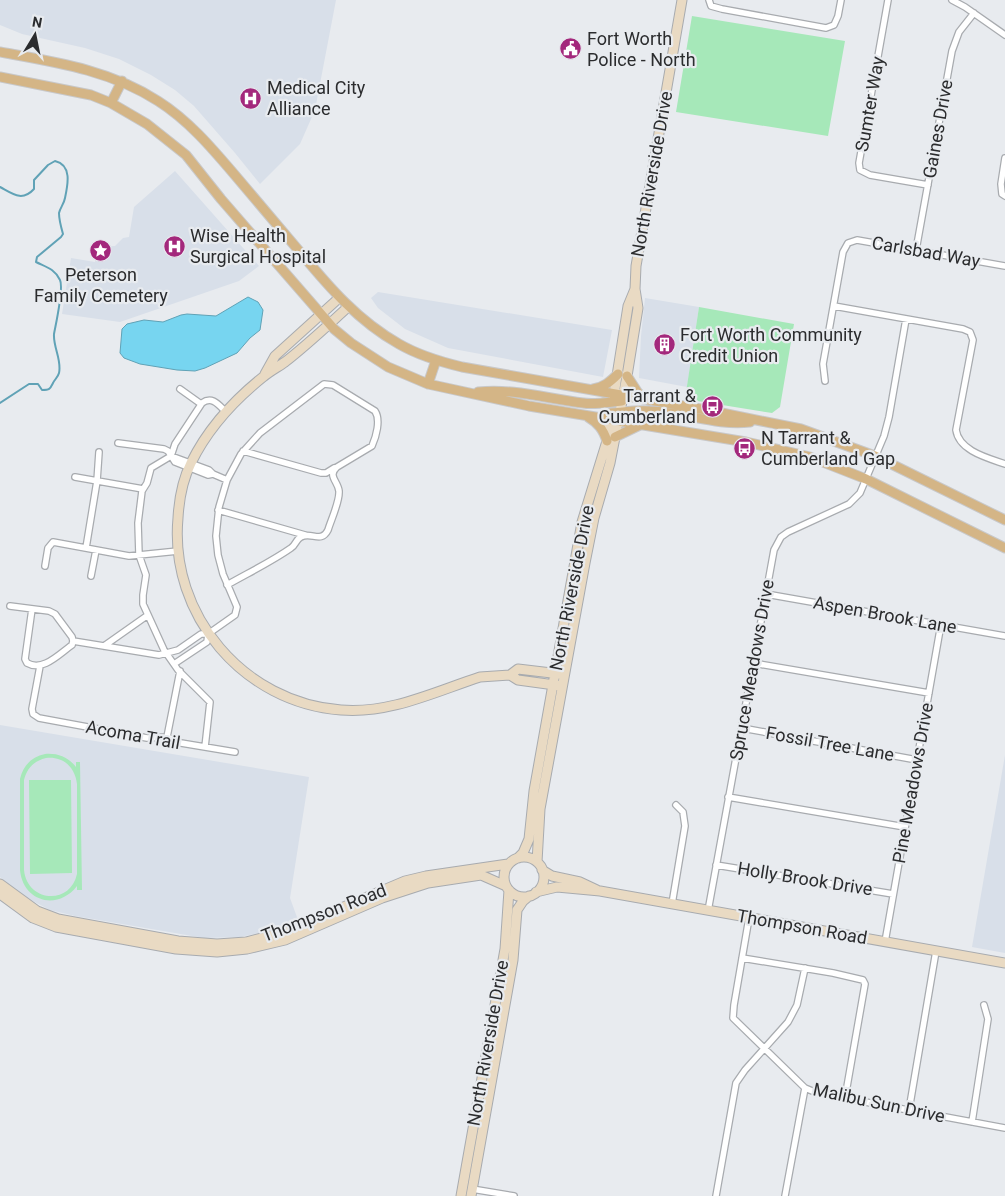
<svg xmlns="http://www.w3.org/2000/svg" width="1005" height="1196" font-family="Roboto,sans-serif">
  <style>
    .built { fill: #d8dfe9 }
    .green { fill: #a6e8b9; fill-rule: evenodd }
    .water { fill: #77d5f0; stroke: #60a2b6 }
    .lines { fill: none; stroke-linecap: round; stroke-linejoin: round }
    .stream { stroke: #60a2b6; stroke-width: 2 }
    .street-casing { stroke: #a8abaf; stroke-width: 8 }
    .secondary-casing { stroke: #a8abaf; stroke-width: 11 }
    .primary-casing { stroke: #c8c8c9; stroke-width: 11 }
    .street { stroke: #fff; stroke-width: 5.5 }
    .secondary { stroke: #e9dac3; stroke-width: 9 }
    .primary { stroke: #d4b586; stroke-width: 9 }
    .labels { text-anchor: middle; stroke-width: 4.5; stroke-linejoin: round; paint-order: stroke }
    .poi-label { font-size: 18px; fill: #2b2c2e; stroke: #e8ebef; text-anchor: start }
    .street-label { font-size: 18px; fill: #2b2c2e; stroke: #e8ebef }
  </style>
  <rect width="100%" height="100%" fill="#e8ebef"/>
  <path class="built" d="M0 0H336L315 110 300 144 260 184 235 153 194 106 175 90 151 75 119 59 85 48 22 34 0 25Z
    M175 171 259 266 239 281 120 322 62 314 71 258 95 262 98 247 115 246 123 238 129 237 134 207Z
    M378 292 612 330 603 377 448 348 405 329 378 308 371 298Z
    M645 298 699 307 687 387 639 378 641 336Z
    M0 725 309 777 290 898 298 920 282 928 240 937 204 938 75 916 50 910 23 896 0 877Z
    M1005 755V953L972 947Z"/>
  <path class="green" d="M692 16 845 41 828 136 676 112Z
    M699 307 794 324 780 407 772 413 685 399Z
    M45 754C58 753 68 757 76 767V762H80L82 890H77V886C58 911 23 902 20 870V779C23 766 31 757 45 754ZM46 758C63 756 75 767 77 784V874C70 906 27 902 24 870V780C27 768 34 761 46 758Z
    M29 780H71L72 873 30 874Z"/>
  <path class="water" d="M248 297 258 302 263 310 260 330 250 338 237 353 205 368 195 371 177 370 140 364 124 358 120 353 122 329 127 324 144 320 163 322 181 315 187 314 216 316Z"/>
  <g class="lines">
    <path class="stream" d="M0 187C13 194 22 202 34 189V180L48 165 55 161C72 165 68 184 65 198 64 204 60 208 59 213 59 220 61 227 63 234L61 237 37 257 36 262C46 267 55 269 60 280 64 288 56 323 54 334 53 347 62 360 59 373 58 377 55 379 53 383 50 389 50 390 42 390L38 384H29L0 403"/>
    <defs>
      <path id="street" d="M709 0 711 6 722 9 826 28 834 25 838 16 841 0
        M888 0 859 163 860 170 870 175 928 185
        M952 0 965 7 1005 35
        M1005 158 1001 184 1002 194 1005 196
        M916 250 952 51 959 32 974 13
        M834 306 963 329 970 332 973 340 956 430C959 451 988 458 1005 464
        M825 381 823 364 843 252 848 243 857 240 1005 266
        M180 389 201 404
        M118 443 164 449 168 451 175 462 208 475 213 474
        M243 451 321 473H326L334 468
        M171 456 209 470 213 474 227 480
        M75 477 143 489
        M218 510 305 535
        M86 548 97 481 99 452
        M45 566 48 548 53 542 129 556 178 551
        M91 576 96 550
        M766 594 1005 636
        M10 606 49 611 55 614 72 637 73 641
        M32 609 25 659 27 663C43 672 59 654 72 645L73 641
        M73 641 159 655 178 650 201 634H208L235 615 237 607 223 574 218 555 216 536 219 507 227 480 241 454 260 433 324 384 333 385 375 411C381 420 376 437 372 446L337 467C327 476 338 481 339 491 340 501 331 520 328 530 321 544 311 531 301 537 296 539 296 545 291 548 271 562 248 573 227 585
        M104 646 148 615
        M753 663 929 693
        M174 664 207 642 208 634
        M40 666 32 709 33 714 39 718 147 738 167 737 181 743 235 752
        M742 728 917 760
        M167 737 180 671
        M205 747 210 702 178 670 164 650 143 604V595L146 575 139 555 138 523 142 491 147 483 151 468 171 456 175 444 202 403C212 396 218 404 225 411
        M728 797 905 827
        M716 865 893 894
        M672 904 685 826 683 812 676 805
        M708 911 774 550 781 537 788 532 849 504 860 493 884 436 889 417 906 319
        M749 918 734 1005 733 1018 805 1088 817 1093 1005 1128
        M885 942 941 624
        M742 958 833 973 863 980 865 984 845 1098
        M909 1110 936 951
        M972 1122 988 1019 984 1005
        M472 1189 514 1196
        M716 1196 736 1083 745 1070 788 1022 797 1005 805 968
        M785 1196 805 1088"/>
      <path id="secondary" d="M348 307C327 326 307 345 285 362 278 367 270 371 263 377 233 401 208 428 191 463 183 479 179 500 178 518 169 615 244 703 341 710 390 714 434 692 480 677L510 675 518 680 562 686
        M265 374 275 356 339 298
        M613 401 628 306 635 289 636 266 682 0
        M510 675 518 669 560 674
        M504 877a20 20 0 1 1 40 0a20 20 0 1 1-40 0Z
        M518 858 523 853 529 839 534 791 582 522 607 441 611 414
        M537 862 540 809 585 563 594 518 610 463 627 376 638 308 635 289
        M542 870 552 876 580 882 597 890
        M0 884 37 911 58 919 178 941 217 944 246 942 282 933 405 881 426 876 508 864
        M536 892 557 887 600 891 1005 963
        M0 894 33 918 56 927 176 949 217 952 247 949 285 940 382 898 428 883 481 875 506 886
        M461 1196 505 949 509 890
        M471 1196 513 960 517 910 523 901 529 896"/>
      <path id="primary" d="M0 52C55 62 110 70 158 101 188 120 211 147 234 174 256 200 278 226 300 252 329 287 358 321 399 344 418 355 441 362 462 367L712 411 801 429 875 456 1005 520
        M0 77 91 95 111 103 147 124 186 155 221 199 334 329 351 343 388 367 428 384 529 406 746 442 810 457 866 479 1005 548
        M111 103 122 81
        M627 376 638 393 646 399
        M428 384 436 360
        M593 389C604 387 610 382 618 374
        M478 392C513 388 548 399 583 403 595 405 609 402 622 401
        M611 413C624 412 637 410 650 411 684 412 716 426 750 422
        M588 417C598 423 603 429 607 441
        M615 437 640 425"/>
    </defs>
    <use href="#street" class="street-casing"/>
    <use href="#secondary" class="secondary-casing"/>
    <use href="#primary" class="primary-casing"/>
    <use href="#street" class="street"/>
    <use href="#secondary" class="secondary"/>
    <use href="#primary" class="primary"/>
  </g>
  <defs>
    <symbol id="civic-disc" viewBox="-11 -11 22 22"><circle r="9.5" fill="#a3287c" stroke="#e8ebef"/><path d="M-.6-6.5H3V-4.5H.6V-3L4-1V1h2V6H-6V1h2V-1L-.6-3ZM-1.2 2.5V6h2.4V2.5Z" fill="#fff"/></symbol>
    <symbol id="hospital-disc" viewBox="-11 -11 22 22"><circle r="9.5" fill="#a3287c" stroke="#e8ebef"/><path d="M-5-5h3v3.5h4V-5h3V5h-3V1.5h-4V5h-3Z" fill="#fff"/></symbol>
    <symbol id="sight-disc" viewBox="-11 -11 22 22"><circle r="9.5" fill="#a3287c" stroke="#e8ebef"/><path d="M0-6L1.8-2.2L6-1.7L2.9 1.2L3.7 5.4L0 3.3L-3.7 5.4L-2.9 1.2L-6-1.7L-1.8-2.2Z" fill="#fff"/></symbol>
    <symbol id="building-disc" viewBox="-11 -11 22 22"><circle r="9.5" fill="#a3287c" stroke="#e8ebef"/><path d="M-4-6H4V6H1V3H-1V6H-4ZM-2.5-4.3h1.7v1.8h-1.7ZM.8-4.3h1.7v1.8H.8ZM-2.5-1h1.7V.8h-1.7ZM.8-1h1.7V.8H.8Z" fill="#fff"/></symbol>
    <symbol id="bus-disc" viewBox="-11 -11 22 22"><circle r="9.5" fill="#a3287c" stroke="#e8ebef"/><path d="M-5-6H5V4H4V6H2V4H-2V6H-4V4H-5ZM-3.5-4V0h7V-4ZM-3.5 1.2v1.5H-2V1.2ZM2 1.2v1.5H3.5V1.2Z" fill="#fff"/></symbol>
  </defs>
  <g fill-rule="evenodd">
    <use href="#civic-disc" x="558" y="36" width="25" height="25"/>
    <use href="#hospital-disc" x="238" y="86" width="25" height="25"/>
    <use href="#hospital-disc" x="162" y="234" width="25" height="25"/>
    <use href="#sight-disc" x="88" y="238" width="25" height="25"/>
    <use href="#building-disc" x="652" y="332" width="25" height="25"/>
    <use href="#bus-disc" x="700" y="394" width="25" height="25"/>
    <use href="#bus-disc" x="732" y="436" width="25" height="25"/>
  </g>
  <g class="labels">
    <g class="poi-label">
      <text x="587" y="45">Fort Worth<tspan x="587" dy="21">Police - North</tspan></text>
      <text x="267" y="94">Medical City<tspan x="267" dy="21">Alliance</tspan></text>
      <text x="190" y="242">Wise Health<tspan x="190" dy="21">Surgical Hospital</tspan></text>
      <text x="101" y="281" text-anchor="middle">Peterson<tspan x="101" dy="21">Family Cemetery</tspan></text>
      <text x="680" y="341">Fort Worth Community<tspan x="680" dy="21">Credit Union</tspan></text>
      <text x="696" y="402" text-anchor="end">Tarrant &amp;<tspan x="696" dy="21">Cumberland</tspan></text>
      <text x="761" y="444">N Tarrant &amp;<tspan x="761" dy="21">Cumberland Gap</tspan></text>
    </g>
    <g class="street-label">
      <text transform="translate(870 104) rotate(-80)" y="6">Sumter Way</text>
      <text transform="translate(938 129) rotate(-80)" y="6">Gaines Drive</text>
      <text transform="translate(652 174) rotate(-80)" y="6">North Riverside Drive</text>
      <text transform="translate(926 252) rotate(10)" y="6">Carlsbad Way</text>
      <text transform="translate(572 588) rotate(-79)" y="6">North Riverside Drive</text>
      <text transform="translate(885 615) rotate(10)" y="6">Aspen Brook Lane</text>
      <text transform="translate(752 670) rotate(-80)" y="6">Spruce Meadows Drive</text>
      <text transform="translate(133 735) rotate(10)" y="6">Acoma Trail</text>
      <text transform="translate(830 744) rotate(10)" y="6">Fossil Tree Lane</text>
      <text transform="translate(913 783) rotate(-80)" y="6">Pine Meadows Drive</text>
      <text transform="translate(805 879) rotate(9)" y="6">Holly Brook Drive</text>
      <text transform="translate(324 913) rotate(-21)" y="6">Thompson Road</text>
      <text transform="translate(802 927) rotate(10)" y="6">Thompson Road</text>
      <text transform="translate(488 1043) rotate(-80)" y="6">North Riverside Drive</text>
      <text transform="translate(879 1103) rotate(12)" y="6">Malibu Sun Drive</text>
    </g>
  </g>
  <g transform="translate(35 35) rotate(10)" stroke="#e8ebef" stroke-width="4" paint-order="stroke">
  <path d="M0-4L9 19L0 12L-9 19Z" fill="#2b2c2e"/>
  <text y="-8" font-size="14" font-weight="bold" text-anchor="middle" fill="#2b2c2e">N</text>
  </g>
</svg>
